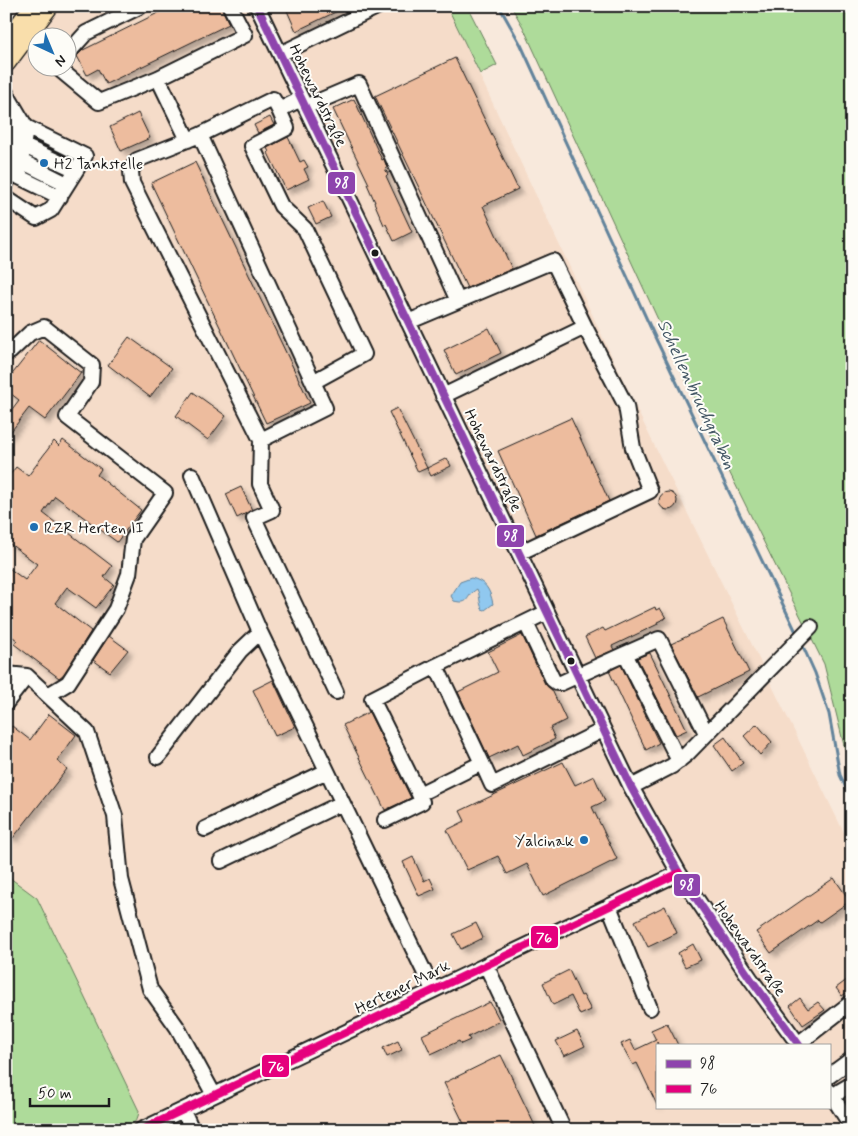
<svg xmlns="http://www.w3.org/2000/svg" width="858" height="1136" font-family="Mynerve,sans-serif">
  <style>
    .built { fill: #f5dcc9; fill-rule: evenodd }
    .green { fill: #aedb9a; stroke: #657c5b }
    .water { fill: #90c8ef; stroke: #62839b }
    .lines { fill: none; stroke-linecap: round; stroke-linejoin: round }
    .stream { stroke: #62839b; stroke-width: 3 }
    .building { fill: #edbc9e; stroke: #1c1c1c; filter: url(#shadow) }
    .minor-casing { stroke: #1c1c1c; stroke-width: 18 }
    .major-casing { stroke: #1c1c1c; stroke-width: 21 }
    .minor { stroke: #fdfcf7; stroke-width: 14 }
    .major { stroke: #f9deab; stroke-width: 18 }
    .bus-1-casing { stroke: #fdfcf7; stroke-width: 11 }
    .bus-2-casing { stroke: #fdfcf7; stroke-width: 11 }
    .bus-1 { stroke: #8e44ad; stroke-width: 8 }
    .bus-2 { stroke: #e5007d; stroke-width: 8 }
    .poi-dot { fill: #1f6fb2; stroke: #fdfcf7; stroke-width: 2 }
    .bus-dot { fill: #1c1c1c; stroke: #fdfcf7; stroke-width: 2 }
    .labels { text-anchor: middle; stroke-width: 4; stroke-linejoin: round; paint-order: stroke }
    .street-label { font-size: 16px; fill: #1c1c1c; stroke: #fdfcf7 }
    .poi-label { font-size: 16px; fill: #1c1c1c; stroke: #fdfcf7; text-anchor: start }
    .water-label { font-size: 18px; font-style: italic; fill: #455866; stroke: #fdfcf7 }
    .line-badge { stroke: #fdfcf7; stroke-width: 2 }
    .badge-label { font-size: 14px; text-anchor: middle; font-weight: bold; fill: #fff }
  </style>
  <defs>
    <filter id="shadow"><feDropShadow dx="4.5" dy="4.5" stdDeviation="2.5" flood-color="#0004"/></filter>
  </defs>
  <rect width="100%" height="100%" fill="#f8e9dc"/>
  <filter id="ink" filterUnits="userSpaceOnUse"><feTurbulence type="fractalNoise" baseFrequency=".02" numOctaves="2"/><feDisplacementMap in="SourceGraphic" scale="10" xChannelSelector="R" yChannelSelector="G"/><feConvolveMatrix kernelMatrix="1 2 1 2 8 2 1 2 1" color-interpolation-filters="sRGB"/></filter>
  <g filter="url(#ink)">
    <path class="built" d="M60 6H447L638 412 852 849V1130H6V78ZM38 38H68V68H38ZM657 1045H829V1107H657Z"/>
    <path class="green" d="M447 6H467L497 65 480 74Z
      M511 6H852V778L824 664 715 443 523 27Z
      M6 875 37 898 139 1111C138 1123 131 1125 121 1130H6Z"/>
    <path class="water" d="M471 578C485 581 490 589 493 604L485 610 482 609C479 602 480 594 477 589 464 597 471 605 454 601L451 596 460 582Z"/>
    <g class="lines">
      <path class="stream" d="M499 6 521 45 654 335 797 634
        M801 642 815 673 829 714 840 775 852 800"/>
    </g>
    <path class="building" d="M172 6H221L229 24 106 84 98 69 87 75 77 56 83 50Z
      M285 6H348L296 31Z
      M455 58 518 189 483 206 512 269 467 288 375 96Z
      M354 99 382 160 384 159 387 168 385 169 388 174 386 176 412 232 394 241 386 224 384 225 374 202H375L367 184H369L333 109Z
      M138 113 150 138 121 151 110 127Z
      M270 117 274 125 258 133 254 125Z
      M288 137 300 162 304 160 308 167 304 169 309 179 286 190 268 153 269 152 267 148Z
      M195 162 310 403 266 423 151 183Z
      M323 201 331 217 316 224 308 208Z
      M489 328 501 353 456 375 444 350Z
      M129 337 172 368 150 397 108 365Z
      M39 340 81 373 45 420 29 408 6 438V417L19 400 6 390V382Z
      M193 392 226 416 208 440 176 416Z
      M397 408 427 468 418 472 389 412Z
      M571 418 609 501 536 535 498 451Z
      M63 440 101 469 97 475 141 510 117 542 55 496 43 513 112 566 104 577 114 585 96 608 67 587 55 603 91 631 64 674 59 678 14 644 17 640 6 632V566L25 580 37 564 6 541V480L16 467 28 476 54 441 59 446Z
      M447 458 451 466 431 476 427 468Z
      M241 487 252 510 237 518 226 494Z
      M659 501a9 9 0 1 1 18 0a9 9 0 1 1-18 0Z
      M655 607 656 610 660 608 666 618 657 622 658 624 612 646 614 650 595 658 585 637 603 628 605 631Z
      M723 619 749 672 698 697 671 644Z
      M522 635 545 684 552 690 566 720 550 728 555 739 523 755 518 744 489 758 458 692 498 672 488 652Z
      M109 636 128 650 110 672 93 660Z
      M650 653 687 730 676 735 637 658Z
      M621 665 659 743 646 750 609 671Z
      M273 680 295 727 275 736 253 690Z
      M369 712 411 798 385 810 343 725Z
      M49 714 76 735 57 761 67 769 13 838 6 833V796L10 791 6 788V733L12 726 30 740Z
      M757 724 772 742 760 755 744 736Z
      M725 737 743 763 732 771 714 745Z
      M563 762 575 785 594 776 605 801 592 807 617 859 543 896 527 864 507 874 498 856 467 870 447 830 465 821 460 811Z
      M413 857 424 881 430 878 435 889 419 896 403 862Z
      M834 878 850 901 820 922 818 920 771 953 756 932Z
      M665 906 677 933 648 947 635 921Z
      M476 923 483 938 461 949 453 934Z
      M693 944 701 960 685 967 678 953Z
      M569 970 581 996 583 995 591 1010 580 1015 571 996 553 1005 543 983Z
      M852 976V989L842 996 836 988Z
      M800 998 808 1009 818 1002 825 1010 803 1025 790 1006Z
      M490 1002 500 1021 468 1037 470 1040 461 1044 459 1041 431 1054 422 1035Z
      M667 1023 678 1045H658L657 1042V1105L637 1063 633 1065 621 1044 630 1040 635 1050 656 1040 651 1030Z
      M577 1031 585 1046 564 1056 556 1041Z
      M398 1041 402 1050 387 1057 383 1048Z
      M501 1055 537 1130H467L444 1083Z"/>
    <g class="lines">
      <defs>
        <path id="minor" d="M257 6 631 787 679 873 750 978 799 1045
          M68 53 86 33 141 6
          M280 54 379 6
          M58 68 99 102 158 78 245 35 230 6
          M158 78 188 140
          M6 93 26 127 19 177 60 197
          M301 99 279 110 273 99 200 135 137 160 131 171 132 183 261 440 260 484 272 510 254 518 336 692
          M305 107 359 84 458 301 408 322
          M279 110 287 128 252 146 281 206 305 229 364 354 313 382
          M6 114 14 127 6 184
          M200 135 325 408 261 440
          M24 146 76 170
          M21 161 67 184
          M6 198 36 218 51 210 85 156 26 127
          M6 349 10 352 30 333 44 327 92 365 91 382 67 417 165 493 133 539 129 574 116 609 68 683 48 695
          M443 396 585 327 553 261 458 301
          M192 475 260 632 433 990
          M519 553 650 491 633 448 626 406 585 327
          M526 623 553 680 557 683H561L625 654 679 761
          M625 654 659 639 706 733
          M436 666 547 612
          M6 674 27 676
          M6 703 27 676 87 732 115 816 121 879 150 989 177 1027 214 1095
          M158 757 240 651 260 632
          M631 787 672 766 687 754 811 627
          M419 794 372 699 436 666 482 763
          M385 820 422 802 419 794 482 763 492 785 603 730
          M205 829 327 771
          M221 861 342 803
          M609 906 650 1008
          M486 965 564 1130
          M798 1044 852 1002
          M829 1076 852 1059
          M829 1091 852 1127
          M834 1097 840 1091 852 1084
          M183 1110 192 1130
          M141 1130 679 873"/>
        <path id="major" d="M6 42 34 6
          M6 63 49 6"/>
      </defs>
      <use href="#minor" class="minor-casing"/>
      <use href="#major" class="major-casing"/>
      <use href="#minor" class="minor"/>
      <use href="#major" class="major"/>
      <defs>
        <path id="bus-1" d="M257 6 631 787 679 873 750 978 799 1045"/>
        <path id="bus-2" d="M141 1130 679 873"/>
      </defs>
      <use href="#bus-1" class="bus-1-casing"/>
      <use href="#bus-2" class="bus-2-casing"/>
      <use href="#bus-1" class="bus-1"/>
      <use href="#bus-2" class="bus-2"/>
    </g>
  </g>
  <g class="poi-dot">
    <circle cx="44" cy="163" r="5"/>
    <circle cx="34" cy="527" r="5"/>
    <circle cx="584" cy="840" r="5"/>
  </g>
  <g class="bus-dot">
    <circle cx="375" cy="253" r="4.5"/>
    <circle cx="571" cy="661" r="4.5"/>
  </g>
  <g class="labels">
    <g class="street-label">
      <text transform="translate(319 95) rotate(64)" y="6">Hohewardstraße</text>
      <text transform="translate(494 460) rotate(64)" y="6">Hohewardstraße</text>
      <text transform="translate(751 948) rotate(55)" y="6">Hohewardstraße</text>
      <text transform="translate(402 986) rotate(-26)" y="6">Hertener Mark</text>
    </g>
    <g class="poi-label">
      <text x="54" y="169">H2 Tankstelle</text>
      <text x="44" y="533">RZR Herten II</text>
      <text x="574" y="846" text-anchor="end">Yalcinak</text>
    </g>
    <g class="water-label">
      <text transform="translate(697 394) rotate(65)" y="6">Schellenbruchgraben</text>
    </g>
  </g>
  <g class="line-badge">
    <rect x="327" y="171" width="29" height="24" rx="5" fill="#8e44ad"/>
    <rect x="496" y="524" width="29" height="24" rx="5" fill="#8e44ad"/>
    <rect x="673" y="873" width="28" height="24" rx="5" fill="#8e44ad"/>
    <rect x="530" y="925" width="29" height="24" rx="5" fill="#e5007d"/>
    <rect x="261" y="1054" width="29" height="24" rx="5" fill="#e5007d"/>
  </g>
  <g class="badge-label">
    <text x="342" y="187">98</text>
    <text x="511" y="540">98</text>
    <text x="687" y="889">98</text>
    <text x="544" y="942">76</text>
    <text x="276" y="1071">76</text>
  </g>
  <rect width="858" height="1136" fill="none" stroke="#fdfcf7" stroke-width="25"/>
  <rect x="12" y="12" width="833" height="1111" fill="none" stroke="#1c1c1c" stroke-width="2" filter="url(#ink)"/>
  <rect x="656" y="1044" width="175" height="65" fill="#fdfcf7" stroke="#a3a29f"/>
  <rect x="666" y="1060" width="25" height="8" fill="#8e44ad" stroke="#a3a29f"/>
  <text x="700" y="1068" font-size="15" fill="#1c1c1c">98</text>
  <rect x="666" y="1085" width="25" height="8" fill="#e5007d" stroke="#a3a29f"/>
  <text x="700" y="1094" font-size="15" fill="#1c1c1c">76</text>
  <g transform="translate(52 52) rotate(136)"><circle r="24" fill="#fdfcf7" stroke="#a3a29f"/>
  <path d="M0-4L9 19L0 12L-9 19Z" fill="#1f6fb2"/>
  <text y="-8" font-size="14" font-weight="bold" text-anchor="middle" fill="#1c1c1c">N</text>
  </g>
  <path d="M30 1098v8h79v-8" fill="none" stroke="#1c1c1c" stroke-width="2.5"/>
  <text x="38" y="1098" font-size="15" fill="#1c1c1c" stroke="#fdfcf7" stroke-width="4" paint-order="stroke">50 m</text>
</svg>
